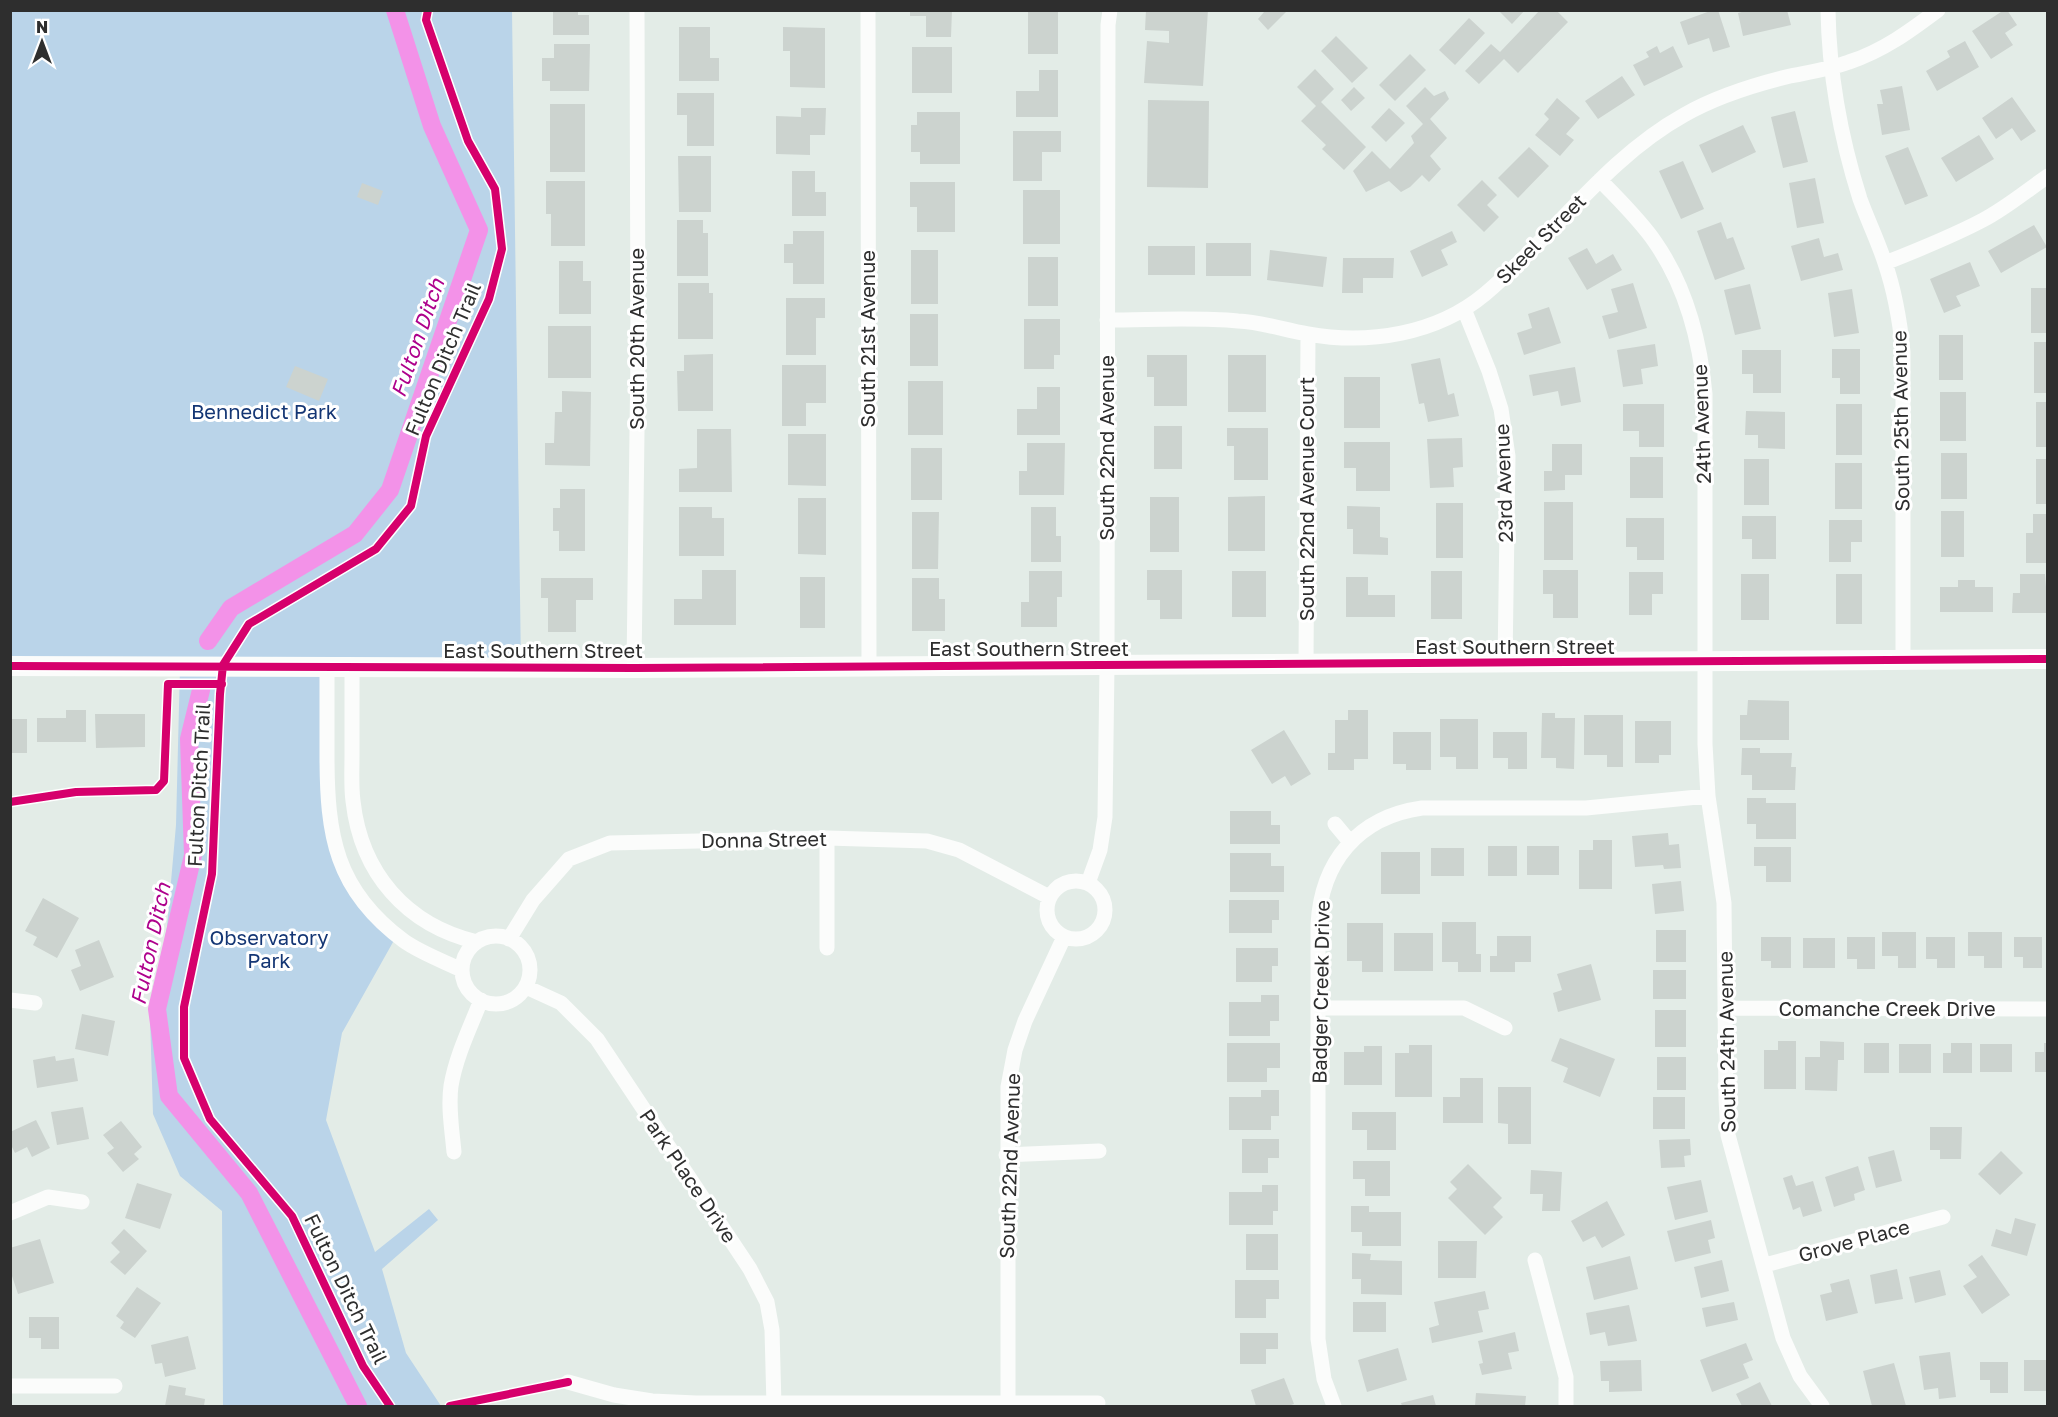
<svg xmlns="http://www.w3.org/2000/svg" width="2058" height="1417" font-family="'Golos Text',sans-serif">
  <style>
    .green { fill: #bad4e9 }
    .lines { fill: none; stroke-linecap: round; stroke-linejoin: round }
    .canal { stroke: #f392e8; stroke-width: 18 }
    .building { fill: #ccd3cf }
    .minor { stroke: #fbfcfb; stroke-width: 15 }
    .tertiary { stroke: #fbfcfb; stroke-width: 20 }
    .cycleway-casing { stroke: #fff; stroke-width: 11 }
    .cycleway { stroke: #d6006c; stroke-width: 8 }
    .labels { text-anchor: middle; stroke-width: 6; stroke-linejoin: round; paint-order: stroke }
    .street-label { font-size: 20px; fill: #2e2e2e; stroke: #fff }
    .park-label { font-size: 20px; fill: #143674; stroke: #fff }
    .water-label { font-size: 21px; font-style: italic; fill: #ae018c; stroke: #fff }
  </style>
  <rect width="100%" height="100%" fill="#e3ece7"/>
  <path class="green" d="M10 11H512L521 668 327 667V800L342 868 397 935 342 1033 326 1120 375 1252 429 1209 438 1220 382 1269 406 1353 441 1406H223L222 1211 180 1176 153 1114 150 1017 167 927 176 825 180 667 11 666Z"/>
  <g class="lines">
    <path class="canal" d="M208 641 231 608 355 534 390 490 479 230 432 126 395 10
      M201 690 189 739 193 855 157 1009 169 1096 249 1193 358 1406"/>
  </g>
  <path class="building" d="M553 10H578V15H589V35H553Z
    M910 10H952L951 37H926V16H910Z
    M1028 10H1058V54H1028Z
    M1146 10H1208L1203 86 1144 83 1147 41 1169 43V31L1145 30Z
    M1262 10H1288L1268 30 1258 19 1264 12Z
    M1498 10H1525L1512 24Z
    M1540 10H1556L1568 22 1518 73 1504 59 1479 84 1465 71 1491 44 1500 52Z
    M1713 10H1718L1730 47 1713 52 1709 38 1688 45 1680 22Z
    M1749 10H1787L1791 25 1743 36 1738 13Z
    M2004 10H2007L2017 25 2005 33 2013 45 1991 59 1972 31Z
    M1469 18 1485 33 1455 65 1439 50Z
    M679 27H710V58H719V81H679Z
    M783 27 825 28V88L790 87V51H783Z
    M1336 36 1368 68 1352 83 1321 51Z
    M1965 41 1979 67 1937 91 1926 71 1950 57 1947 51Z
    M554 44H590L589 91H550V81H542V58H554Z
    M1657 46 1660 53 1673 46 1683 67 1644 86 1633 65 1649 57 1646 52Z
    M912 47H952V93H912Z
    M1410 54 1426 70 1395 101 1379 85Z
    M1315 69 1334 89 1321 102 1366 147 1344 170 1322 149 1326 145 1301 121 1316 106 1297 87Z
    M1039 70H1058V117H1016V91H1039Z
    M1622 76 1635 95 1598 119 1585 101Z
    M1902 86 1910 130 1882 135 1877 104H1883L1880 90Z
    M1354 87 1365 98 1351 111 1341 100Z
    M1425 87 1434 96 1445 91 1449 99 1430 119 1447 138 1430 156 1441 169 1429 182 1422 175 1410 187 1401 192 1389 181 1366 192 1353 171 1372 151 1390 169 1414 143 1411 136 1423 124 1406 106Z
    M677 93H714V146H687V115H677Z
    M2012 97 2036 131 2021 141 2012 128 1996 139 1982 118Z
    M1557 98 1580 118 1566 134 1574 140 1560 156 1535 135 1549 119 1544 114Z
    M1148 100 1209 101 1208 188 1147 187Z
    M550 104H585V172H550Z
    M801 108H826L825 135H810V155L776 154V116L801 117Z
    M1389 108 1405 123 1386 142 1371 127Z
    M1795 111 1808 162 1783 168 1771 117Z
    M917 112H960V164H920V152H911V125H917Z
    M1743 125 1756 152 1712 173 1699 145Z
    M1013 131H1061V152H1042V181H1013Z
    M1979 135 1994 159 1956 182 1941 158Z
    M1529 147 1549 166 1518 198 1498 178Z
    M1908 147 1928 196 1905 205 1885 156Z
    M678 156H711V212H679Z
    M1683 161 1704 209 1681 219 1659 171Z
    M792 171H815V192H826V216H792Z
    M1815 178 1824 223 1797 228 1789 183Z
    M1482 180 1497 195 1487 205 1499 217 1484 232 1457 205Z
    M546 181H585V246H551V214H546Z
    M910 182H955V232H917V207H910Z
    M362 183 383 191 378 205 357 197Z
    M1023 190H1060V244H1023Z
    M677 220H703V233H708V276H677Z
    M1721 222 1727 239 1733 237 1745 269 1715 280 1697 231Z
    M2034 225 2047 247 2001 273 1988 251Z
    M793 231H824V284H793V263H784V244H793Z
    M1452 231 1457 242 1441 250 1448 265 1422 277 1410 251Z
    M1819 238 1824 257 1838 253 1843 270 1801 281 1791 246Z
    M1206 243H1251V276H1206Z
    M1148 246H1195V275H1148Z
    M1587 248 1596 264 1613 254 1622 270 1587 290 1568 258Z
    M911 250H938V304H911Z
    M1270 250 1327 257 1323 287 1267 280Z
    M1028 257H1058V306H1028Z
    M1343 258H1394L1393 278H1363V293H1342Z
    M559 261H583V281H591V314H559Z
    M1970 262 1980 286 1956 296 1961 306 1944 313 1930 279Z
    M678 283H709V293H713V339H678Z
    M1633 283 1647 328 1609 339 1602 316 1618 312 1611 289Z
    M1750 284 1761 329 1735 335 1724 290Z
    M2031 288H2048V333H2031Z
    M1852 289 1859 333 1834 337 1828 293Z
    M786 298H825V318H816V355H786Z
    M1549 307 1561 343 1524 355 1517 333 1532 328 1528 314Z
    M910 314H938V366H910Z
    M1024 319H1060V355H1054V369H1024Z
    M548 326H591V378H548Z
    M1939 335H1963V380H1939Z
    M2034 342H2048V393H2034Z
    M1655 344 1658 366 1641 369 1643 384 1623 387 1617 350Z
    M1832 349H1860V394H1840V378H1832Z
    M1742 350H1781V393H1753V374H1742Z
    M713 354V411H678L677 371H684V355Z
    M1147 355H1187V406H1154V377H1147Z
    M1228 355H1266V412H1228Z
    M1440 358 1448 395 1454 393 1459 416 1428 422 1424 403 1419 404 1411 364Z
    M782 365H826V403H806V426H782Z
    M295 366 328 379 319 401 286 387Z
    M1575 367 1581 402 1561 406 1558 391 1533 396 1529 375Z
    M1344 377H1380V428H1344Z
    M908 381H943V435H908Z
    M1037 387H1060V435H1017V409H1037Z
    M562 391 591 392 590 466 545 465V443H554L555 412H562Z
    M1940 392H1966V441H1940Z
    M2036 402H2048V447H2036Z
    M1623 404H1664V447H1639V431H1623Z
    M1836 404H1862V455H1836Z
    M1746 411 1785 412V449L1758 448V435H1745Z
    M1154 426H1182V469H1154Z
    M1227 428H1268V480H1234V446H1227Z
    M697 429H731L732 492H679V469L697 468Z
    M788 434H826V486L788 485Z
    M1462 438 1463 467 1453 468 1454 487 1430 488 1427 439Z
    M1344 442H1390V491H1356V468H1344Z
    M1027 443H1065L1064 495H1019V471H1027Z
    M1552 444H1582V475H1565V490L1544 491V471H1552Z
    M911 448H942V500H911Z
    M1941 453H1967V499H1941Z
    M1630 457H1663V498H1630Z
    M1744 459H1769V505H1744Z
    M2036 459H2048V504H2036Z
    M1835 463H1862V509H1835Z
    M560 489H585V551H559V531H553V508H560Z
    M1265 496V551H1228V497Z
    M1150 497H1179V552H1150Z
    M798 498H826V555L798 554Z
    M1544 502H1573V560H1544Z
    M1436 503H1463V558H1436Z
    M1347 506 1380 507V537L1388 538V555L1353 554V529H1347Z
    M679 507H712V518H724V556H679Z
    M1031 507H1056V536H1061V562H1031Z
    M1941 511H1964V557H1941Z
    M912 512H939L938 569H912Z
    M2033 514H2048V563H2026V533H2033Z
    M1742 516H1776V559H1752V539H1742Z
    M1626 518H1664V560H1637V547H1626Z
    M1829 520H1862V542H1851V562H1829Z
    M702 570H736V625H674V599H702Z
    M1147 570H1182V619H1160V600H1147Z
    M1543 570H1578V618H1553V594H1543Z
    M1029 571H1062V597H1057V627H1021V602H1029Z
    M1232 571H1266V617H1232Z
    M1431 571H1462V619H1431Z
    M1629 572H1663V594H1652V615H1629Z
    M1741 574H1769V620H1741Z
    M1836 574H1862V624H1836Z
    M2020 574H2045L2048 613H2012L2013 593H2020Z
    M800 577H825V628H800Z
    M1346 577H1368V595H1395V617H1346Z
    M541 578H593V600H576V632H548V598H541Z
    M912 578H939V599H945V631H912Z
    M1958 580H1975V587H1993V612H1940V587H1958Z
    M1748 700 1789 701V740H1740V715H1747Z
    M66 710H86V742H37V718H66Z
    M1348 710H1368V759H1354V770H1328V753H1335V720H1348Z
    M1542 713H1555V718H1575L1574 769 1556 768V758H1541Z
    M95 714H145V747L96 748Z
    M1584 715H1623V767H1607V755H1584Z
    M10 719H27V753H10Z
    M1440 719H1478V769H1456V757H1440Z
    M1635 721H1671V755H1659V763H1635Z
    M1284 730 1311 774 1291 786 1285 776 1272 784 1251 750Z
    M1393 732H1431V770H1406V764H1393Z
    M1493 732H1527V769H1508V758H1493Z
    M1742 748H1760V753H1792L1791 767H1796L1795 790H1752V775H1741Z
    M1747 798H1766V803H1796V839H1756V824H1747Z
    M1230 811H1271V825H1280V844H1230Z
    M1668 833 1669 845 1679 844 1681 868 1664 869 1663 865 1635 867 1632 836Z
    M1593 840H1612V889H1579V850H1593Z
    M1488 846H1517V876H1488Z
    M1527 846H1559V875H1527Z
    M1754 847H1791V882H1766V866H1754Z
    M1431 848H1464V876H1431Z
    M1381 852H1420V894H1381Z
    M1230 853H1271V866H1284V892H1230Z
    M1681 881 1684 911 1655 914 1652 884Z
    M43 898 79 918 57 958 33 945 37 937 25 931Z
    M1229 900H1279V920H1272V933H1229Z
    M1442 922H1476V954H1481V972H1458V962H1442Z
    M1347 923H1383V972H1362V961H1347Z
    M1656 930H1686V962H1656Z
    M1882 932H1916V968H1898V956H1882Z
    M1968 932H2002V968H1984V956H1968Z
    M1394 933H1433V971H1394Z
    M1497 936H1531V962H1515V972H1490V956H1497Z
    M1761 937H1791V968H1771V961H1761Z
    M1847 937H1875V969H1857V959H1847Z
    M1926 937H1955V968H1937V959H1926Z
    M2014 937H2042V968H2023V957H2014Z
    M1803 938H1835V968H1803Z
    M99 940 114 977 80 991 71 970 81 966 75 950Z
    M1236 948H1278V966H1272V982H1236Z
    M1591 964 1601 1000 1558 1012 1553 993 1562 990 1557 974Z
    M1653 970H1686V999H1653Z
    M1261 995H1279V1021H1270V1036H1229V1002H1261Z
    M1655 1010H1686V1047H1655Z
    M82 1014 115 1021 108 1056 75 1049Z
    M1560 1038 1615 1059 1600 1097 1563 1082 1568 1068 1551 1061Z
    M1778 1041H1796V1089H1764V1050H1778Z
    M1820 1041 1844 1042V1060H1838L1837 1091 1805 1090V1057H1820Z
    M1227 1043H1280V1068H1267V1082H1227Z
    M1864 1043H1889V1073H1864Z
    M1951 1043H1972V1073H1943V1053H1951Z
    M2044 1043H2048V1072H2035V1052H2044Z
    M1899 1044H1931V1073H1899Z
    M1980 1044H2012V1072H1980Z
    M1409 1045H1432V1097H1395V1053H1409Z
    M1364 1046H1382V1085H1344V1052H1364Z
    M55 1056 56 1061 74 1058 78 1081 37 1088 33 1060Z
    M1657 1057H1686V1090H1657Z
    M1460 1078H1483V1123H1443V1097H1460Z
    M1498 1087H1531V1144H1508V1124L1498 1123Z
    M1261 1090H1279V1116H1271V1130H1229V1097H1261Z
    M1653 1097H1685V1129H1653Z
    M83 1107 89 1139 57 1145 51 1112Z
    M1352 1112H1396V1150H1367V1130H1352Z
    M36 1120 50 1148 32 1157 27 1147 15 1153 10 1143V1132Z
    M121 1121 142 1147 134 1154 139 1159 123 1172 107 1153 114 1148 103 1135Z
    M1930 1127H1962L1961 1159H1940V1150H1930Z
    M1242 1139H1279V1158H1268V1173H1242Z
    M1690 1139 1691 1155 1684 1156 1685 1167 1661 1168 1659 1140Z
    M1894 1150 1902 1181 1876 1188 1868 1157Z
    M2001 1151 2023 1173 2000 1195 1978 1174Z
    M1353 1161H1390V1196H1365V1179H1353Z
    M1468 1164 1502 1198 1493 1207 1503 1217 1485 1235 1448 1198 1457 1189 1450 1182Z
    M1858 1166 1865 1190 1854 1194 1855 1200 1834 1207 1825 1177Z
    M1531 1170 1562 1172 1560 1211H1542L1543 1194H1530Z
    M1792 1175 1796 1186 1813 1181 1822 1211 1803 1217 1800 1207 1793 1210 1783 1178Z
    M1701 1180 1708 1212 1675 1220 1667 1187Z
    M137 1183 172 1194 160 1229 125 1218Z
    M1262 1185H1278V1211H1273V1225H1229V1192H1262Z
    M1607 1201 1625 1235 1602 1248 1595 1236 1583 1242 1571 1221Z
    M1351 1206H1369V1212H1401V1246H1362V1232H1351Z
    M2015 1218 2036 1224 2027 1256 1991 1246 1996 1229 2011 1234Z
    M1711 1220 1715 1238 1708 1240 1711 1253 1675 1262 1667 1231Z
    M124 1229 147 1251 125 1275 110 1262 120 1252 111 1243Z
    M1246 1234H1278V1270H1246Z
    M40 1239 54 1283 18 1294 10 1270V1248Z
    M1438 1241H1477L1476 1278H1438Z
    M1352 1253 1371 1254 1370 1260 1402 1261V1295L1361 1294V1279H1352Z
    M1982 1255 2010 1295 1982 1314 1963 1286 1977 1277 1968 1265Z
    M1630 1256 1638 1289 1594 1300 1586 1267Z
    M1722 1260 1729 1291 1701 1298 1694 1267Z
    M1897 1269 1903 1299 1875 1304 1870 1275Z
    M1940 1270 1946 1295 1915 1303 1909 1277Z
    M1849 1279 1858 1313 1826 1321 1820 1295 1832 1292 1830 1284Z
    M1235 1280H1279V1299H1266V1318H1235Z
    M137 1287 161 1303 135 1338 120 1328 124 1322 116 1316Z
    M1485 1291 1489 1309 1478 1311 1483 1332 1432 1343 1429 1328 1439 1325 1434 1302Z
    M1353 1302H1386V1332H1353Z
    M1734 1302 1738 1320 1706 1327 1702 1308Z
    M1629 1305 1637 1341 1608 1346 1605 1332 1590 1335 1586 1313Z
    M29 1317H59V1349H41V1338H29Z
    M1515 1332 1519 1351 1508 1353 1512 1369 1482 1375 1479 1364 1483 1363 1478 1341Z
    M1240 1333H1278V1349H1266V1364H1240Z
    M188 1336 196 1369 165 1377 162 1363 155 1364 151 1345Z
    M1746 1343 1753 1360 1743 1364 1749 1378 1712 1392 1700 1360Z
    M1398 1348 1407 1380 1367 1392 1358 1360Z
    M1950 1352 1956 1397 1939 1399 1938 1388 1924 1390 1919 1356Z
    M1641 1360 1642 1391 1609 1392V1381H1601L1600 1361Z
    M2024 1360H2048V1391H2024Z
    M1980 1362H2008V1393H1990V1380H1980Z
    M1894 1363 1906 1406H1888V1405L1872 1406 1863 1371Z
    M1284 1378 1294 1404 1288 1406H1256L1251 1390Z
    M1760 1382 1772 1406H1742L1736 1394Z
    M169 1385 186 1388 185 1395 205 1399 204 1406H165Z
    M1476 1393 1526 1396 1525 1406H1475Z
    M1433 1395 1436 1406H1402L1401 1403Z"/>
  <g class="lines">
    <path class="minor" d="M868 10 869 667
      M1828 10C1829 73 1841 139 1860 199 1868 221 1878 241 1885 263 1895 292 1900 322 1903 352V661
      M1600 180C1619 200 1640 220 1655 242 1687 288 1700 340 1705 394V744L1708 796 1724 903 1726 1099 1728 1135 1783 1338 1800 1376 1822 1406
      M1885 263C1918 250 1951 237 1983 220 2006 208 2026 191 2048 176
      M1464 309 1489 371 1501 409 1508 456 1505 664
      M1107 320C1150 320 1195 317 1238 321 1262 322 1284 330 1308 334 1369 345 1437 334 1485 294 1554 236 1605 159 1684 115 1717 96 1753 85 1790 76 1810 72 1830 69 1849 62 1883 51 1910 31 1938 10
      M1306 664 1308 334
      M327 667C327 696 327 726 327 755 327 835 335 890 404 941 421 953 443 961 462 970
      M352 667C352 697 352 726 352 755 352 770 351 786 353 801 361 873 406 925 477 942
      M634 668 638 353 637 10
      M1335 824 1350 842
      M827 838V948
      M1047 910a29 29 0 1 1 58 0a29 29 0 1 1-58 0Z
      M1088 883 1100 850 1105 817 1107 665 1108 25 1110 10
      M462 970a34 34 0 1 1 68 0a34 34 0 1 1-68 0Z
      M509 939 533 900 569 859 610 843 827 838 927 841 959 850 1049 897
      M526 987 561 1003 597 1039 750 1269 767 1302 772 1330 774 1406
      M10 1000 35 1003
      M1319 1008H1464L1505 1028
      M1726 1008 2048 1009
      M454 1152C452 1130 448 1107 451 1086 456 1056 470 1028 481 1000
      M1006 1155 1099 1151
      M10 1213 48 1197 82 1202
      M1535 1260 1566 1377V1406
      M1765 1265 1943 1217
      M568 1382 614 1395 652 1401 696 1403H1098
      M10 1386H115
      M1008 1406V1087L1015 1050 1025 1021 1064 937
      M1334 1406 1324 1379 1318 1339V925C1321 862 1358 817 1422 808H1586L1708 796"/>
    <path class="tertiary" d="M10 666 634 668 2048 659"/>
    <defs>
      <path id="cycleway" d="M10 666 634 668 2048 659
        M10 802 76 792 156 790 164 781 168 684H222
        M390 1406 363 1366 292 1216 210 1119 184 1058V1007L212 874 220 694 223 665 249 624 376 549 411 506 426 436 489 299 502 249 495 189 468 141 426 20 428 10
        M450 1406 568 1382"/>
    </defs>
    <use href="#cycleway" class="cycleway-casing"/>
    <use href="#cycleway" class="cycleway"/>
  </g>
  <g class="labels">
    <g class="street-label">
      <text transform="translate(1541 239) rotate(-45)" y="7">Skeel Street</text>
      <text transform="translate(637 339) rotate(-90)" y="7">South 20th Avenue</text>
      <text transform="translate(868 339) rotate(-90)" y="7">South 21st Avenue</text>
      <text transform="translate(443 359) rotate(-67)" y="7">Fulton Ditch Trail</text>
      <text transform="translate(1901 421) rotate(-91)" y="7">South 25th Avenue</text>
      <text transform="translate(1702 424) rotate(-92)" y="7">24th Avenue</text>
      <text transform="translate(1107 448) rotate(-90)" y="7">South 22nd Avenue</text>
      <text transform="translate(1504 483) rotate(-92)" y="7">23rd Avenue</text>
      <text transform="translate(1307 499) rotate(-90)" y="7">South 22nd Avenue Court</text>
      <text x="1515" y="654">East Southern Street</text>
      <text x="1029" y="656">East Southern Street</text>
      <text x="543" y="658">East Southern Street</text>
      <text transform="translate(199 785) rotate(-87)" y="7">Fulton Ditch Trail</text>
      <text transform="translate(764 840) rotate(-1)" y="7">Donna Street</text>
      <text transform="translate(1321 992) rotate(-89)" y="7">Badger Creek Drive</text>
      <text x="1887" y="1016">Comanche Creek Drive</text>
      <text transform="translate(1727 1042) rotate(-91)" y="7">South 24th Avenue</text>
      <text transform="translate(1010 1166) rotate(-88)" y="7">South 22nd Avenue</text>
      <text transform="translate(688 1176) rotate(56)" y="7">Park Place Drive</text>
      <text transform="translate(1854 1241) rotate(-15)" y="7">Grove Place</text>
      <text transform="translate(346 1289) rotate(64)" y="7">Fulton Ditch Trail</text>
    </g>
    <g class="park-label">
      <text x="264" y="419">Bennedict Park</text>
      <text x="269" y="945">Observatory<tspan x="269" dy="23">Park</tspan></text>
    </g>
    <g class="water-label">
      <text transform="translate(418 338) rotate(-71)" y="7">Fulton Ditch</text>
      <text transform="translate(151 944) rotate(-78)" y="7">Fulton Ditch</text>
    </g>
  </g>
  <rect width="2058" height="1417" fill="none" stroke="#2e2e2e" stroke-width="24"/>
  <g transform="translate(42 42)" stroke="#ffffff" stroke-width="4.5" paint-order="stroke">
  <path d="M0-4.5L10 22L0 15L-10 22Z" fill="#2e2e2e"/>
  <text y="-9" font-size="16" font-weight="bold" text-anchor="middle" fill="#2e2e2e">N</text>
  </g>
</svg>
